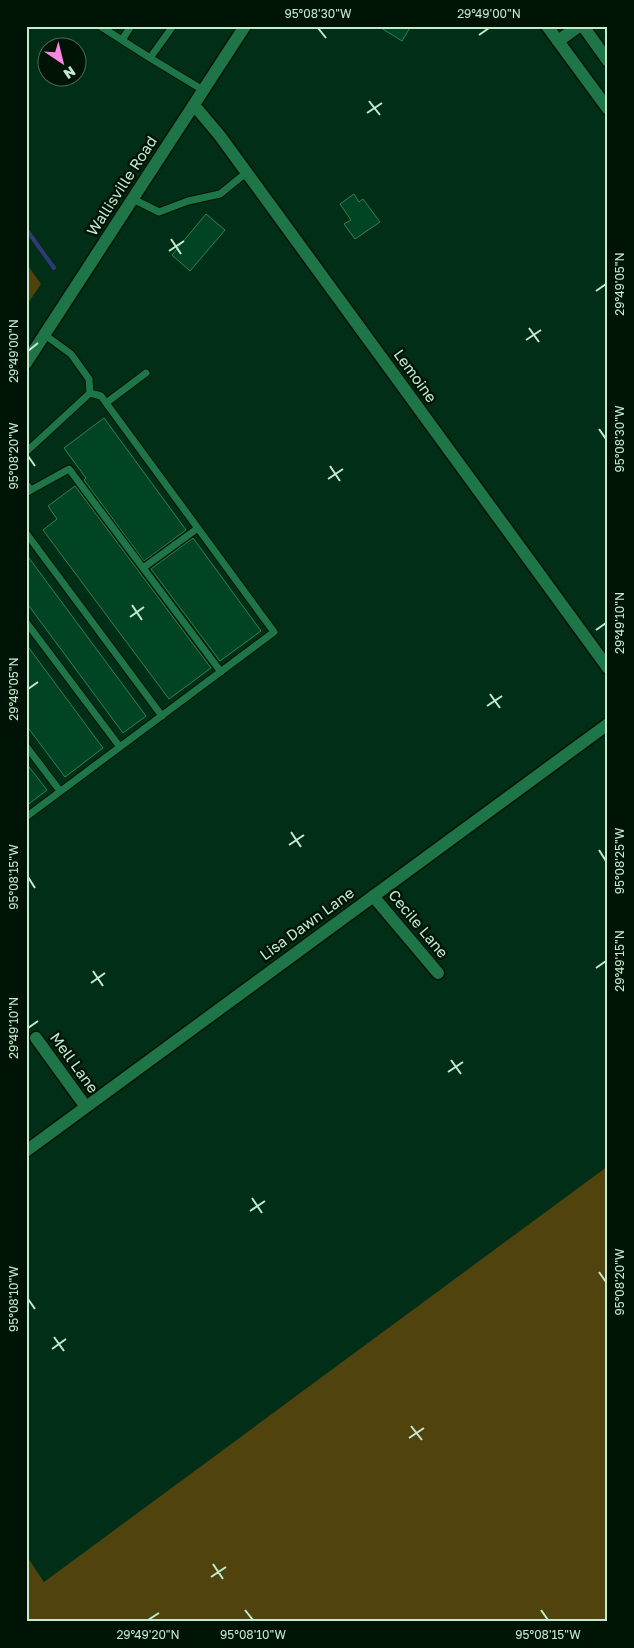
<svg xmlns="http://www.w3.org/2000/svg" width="634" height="1648" font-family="'Golos Text',sans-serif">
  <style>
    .green { fill: #50430d }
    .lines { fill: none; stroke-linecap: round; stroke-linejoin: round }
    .stream { stroke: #323978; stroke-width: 4 }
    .building { fill: #004424; stroke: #2e8253 }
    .service-casing { stroke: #001406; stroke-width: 9 }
    .minor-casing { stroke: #001406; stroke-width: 15 }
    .secondary-casing { stroke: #001406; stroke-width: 15 }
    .service { stroke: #1e7547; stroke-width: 7 }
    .minor { stroke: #1e7547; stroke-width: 12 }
    .secondary { stroke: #1e7547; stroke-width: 12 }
    .ticks { fill: none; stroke: #c4ebd0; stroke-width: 2 }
    .labels { text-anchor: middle; stroke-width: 5; stroke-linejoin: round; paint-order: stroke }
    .street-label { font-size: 15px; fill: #c4ebd0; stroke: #001406 }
    .neatline { fill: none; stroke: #c4ebd0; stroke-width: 2 }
    .ticks-label { font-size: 12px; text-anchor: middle; fill: #c4ebd0 }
  </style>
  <rect width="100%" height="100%" fill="#002e17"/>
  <path class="green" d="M26 263 41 284 26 306Z
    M608 1166V1622H26V1555L44 1582Z"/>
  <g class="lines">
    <path class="stream" d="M26 229 54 268"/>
  </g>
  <path class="building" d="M378 26H411L402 41Z
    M354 194 359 202 363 199 380 222 355 239 344 224 351 220 340 204Z
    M206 214 225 230 190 271 172 255Z
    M104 418 186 530 144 561 84 480 86 478 64 448Z
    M75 486 211 668 169 699 43 530 57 519 48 506Z
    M193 538 261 631 220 661 151 569Z
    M26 554 146 716 123 733 26 602Z
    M26 644 103 748 65 777 26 725Z
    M26 763 47 790 26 806Z"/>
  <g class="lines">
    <defs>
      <path id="service" d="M100 26 150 58
        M173 26 150 58 203 90
        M122 40 131 26
        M133 199 159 212 188 201 220 194 246 173
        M106 403 146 373
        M26 452 90 393 89 379 71 354 45 335
        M26 484 31 490 26 493
        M31 490 69 469 221 672
        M26 533 162 716
        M143 568 198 528
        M26 622 120 747
        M26 746 60 791
        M26 817 274 632 101 396 90 393"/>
      <path id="minor" d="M558 41 579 26
        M194 105 220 136 608 668
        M373 896 438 973
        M36 1038 86 1107
        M26 1151 608 724"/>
      <path id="secondary" d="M547 26 608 109
        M583 26 608 61
        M26 363 245 26"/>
    </defs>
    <use href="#service" class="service-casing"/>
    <use href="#minor" class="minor-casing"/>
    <use href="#secondary" class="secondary-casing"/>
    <use href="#service" class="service"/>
    <use href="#minor" class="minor"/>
    <use href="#secondary" class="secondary"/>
  </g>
  <path class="ticks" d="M318 28 326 38M479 35 489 28M369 101 380 115M367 113 382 103M171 239 181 254M169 251 184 241M596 291 606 284M529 328 539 342M526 340 541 330M28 351 38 343M599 429 606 439M28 456 35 466M330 466 340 481M328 479 343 469M132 605 142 620M130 617 144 607M596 630 606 623M28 689 38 682M490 694 500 708M487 706 502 696M291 832 301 847M289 845 304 835M599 850 606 861M28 877 35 888M596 968 606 961M93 971 103 986M91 983 105 973M28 1028 38 1021M451 1060 461 1074M448 1072 463 1062M252 1198 262 1213M250 1211 265 1201M599 1272 606 1282M28 1299 35 1309M54 1337 64 1351M52 1349 66 1339M411 1426 422 1440M409 1438 424 1428M213 1564 223 1579M211 1577 226 1567M245 1610 253 1620M541 1610 548 1620M148 1620 159 1613"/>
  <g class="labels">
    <g class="street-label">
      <text transform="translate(122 186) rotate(-57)" y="5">Wallisville Road</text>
      <text transform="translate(415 376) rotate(54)" y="5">Lemoine</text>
      <text transform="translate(307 924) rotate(-36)" y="5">Lisa Dawn Lane</text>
      <text transform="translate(418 924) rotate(50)" y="5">Cecile Lane</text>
      <text transform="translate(74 1063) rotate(54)" y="5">Mell Lane</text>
    </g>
  </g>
  <rect width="634" height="1648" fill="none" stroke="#001406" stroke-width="55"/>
  <g transform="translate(62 62) rotate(145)"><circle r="24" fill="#001406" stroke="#4e6a57"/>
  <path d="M0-4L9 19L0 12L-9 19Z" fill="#fc86e4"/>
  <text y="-8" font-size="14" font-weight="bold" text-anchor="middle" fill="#c4ebd0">N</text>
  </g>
  <rect x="28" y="28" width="578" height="1592" class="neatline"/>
  <g class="ticks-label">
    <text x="318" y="18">95°08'30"W</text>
    <text x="489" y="18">29°49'00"N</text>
    <text transform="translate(620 284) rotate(-90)" y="4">29°49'05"N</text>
    <text transform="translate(14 351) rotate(-90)" y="4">29°49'00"N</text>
    <text transform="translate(620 439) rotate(-90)" y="4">95°08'30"W</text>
    <text transform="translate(14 456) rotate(-90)" y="4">95°08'20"W</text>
    <text transform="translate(620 623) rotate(-90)" y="4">29°49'10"N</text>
    <text transform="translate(14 689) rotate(-90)" y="4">29°49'05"N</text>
    <text transform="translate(620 861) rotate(-90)" y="4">95°08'25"W</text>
    <text transform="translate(14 877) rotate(-90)" y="4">95°08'15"W</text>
    <text transform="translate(620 961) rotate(-90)" y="4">29°49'15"N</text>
    <text transform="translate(14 1028) rotate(-90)" y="4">29°49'10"N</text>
    <text transform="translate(620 1282) rotate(-90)" y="4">95°08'20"W</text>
    <text transform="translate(14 1299) rotate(-90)" y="4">95°08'10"W</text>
    <text x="148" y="1639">29°49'20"N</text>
    <text x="253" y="1639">95°08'10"W</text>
    <text x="548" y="1639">95°08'15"W</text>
  </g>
</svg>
